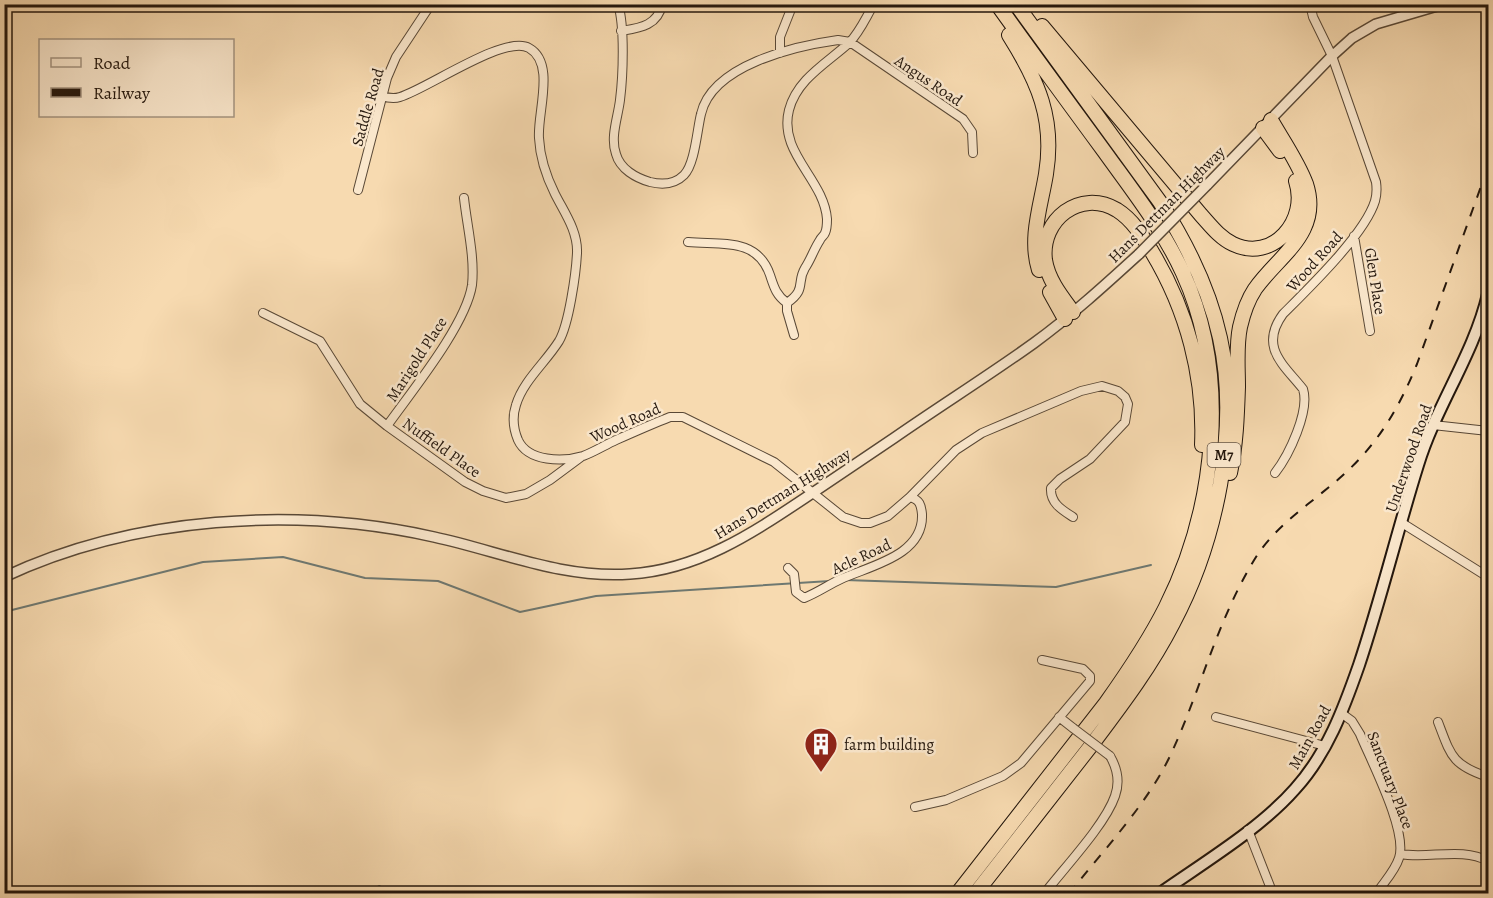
<svg xmlns="http://www.w3.org/2000/svg" width="1493" height="898" font-family="Alegreya,serif">
  <style>
    .lines { fill: none; stroke-linecap: round; stroke-linejoin: round }
    .stream { stroke: #6e7871; stroke-width: 2 }
    .minor-casing { stroke: #594836; stroke-width: 10 }
    .tertiary-casing { stroke: #594836; stroke-width: 12 }
    .secondary-casing { stroke: #24170d; stroke-width: 14 }
    .motorway-casing { stroke: #24170d; stroke-width: 16 }
    .minor { stroke: #fae7cc; stroke-width: 8 }
    .tertiary { stroke: #fae7cc; stroke-width: 9 }
    .secondary { stroke: #fae7cc; stroke-width: 10 }
    .motorway { stroke: #f7dab0; stroke-width: 14 }
    .rail { stroke: #24170d; stroke-width: 2; stroke-dasharray: 10 10; stroke-linecap: butt }
    .minor-bridge-casing { stroke: #594836; stroke-width: 10; stroke-linecap: butt }
    .tertiary-bridge-casing { stroke: #594836; stroke-width: 12; stroke-linecap: butt }
    .minor-bridge { stroke: #fae7cc; stroke-width: 8 }
    .tertiary-bridge { stroke: #fae7cc; stroke-width: 9 }
    .labels { text-anchor: middle; stroke-width: 5; stroke-linejoin: round; paint-order: stroke }
    .shield { fill: #fae7cc; stroke: #645546; stroke-width: 1.5 }
    .shield-label { font-size: 15px; font-weight: bold; fill: #24170d }
    .street-label { font-size: 16px; fill: #24170d; stroke: #fae7cc }
    .poi-label { font-size: 16px; fill: #24170d; stroke: #fae7cc; text-anchor: start }
  </style>
  <rect width="100%" height="100%" fill="#f7dab0"/>
  <filter id="stains"><feTurbulence type="fractalNoise" baseFrequency=".00333" numOctaves="4"/><feColorMatrix values="0 0 0 0 .2 0 0 0 0 .09 0 0 0 0 .02 0 0 0 .5 -.17"/></filter>
  <radialGradient id="worn" r=".72"><stop offset=".6" stop-color="#630" stop-opacity="0"/><stop offset="1" stop-color="#630" stop-opacity=".3"/></radialGradient>
  <g class="lines">
    <path class="stream" d="M845 580 1056 587 1151 565
      M4 612 203 562 283 557 365 578 438 581 520 612 596 596 830 581
      M310 894 319 887 337 894
      M365 894 379 886 394 894"/>
    <defs>
      <path id="minor" d="M618 4C625 27 623 76 620 100 618 117 610 137 616 154 620 169 636 178 650 182 662 185 675 184 684 175 695 164 697 130 701 114 712 65 795 46 838 40L850 42 963 119 972 132 973 153
        M621 31C639 28 658 26 662 4
        M780 53V37L793 4
        M382 96C388 98 394 99 400 97 427 89 505 34 529 48 556 63 537 113 539 138 540 158 546 176 555 194 564 212 578 231 577 253 576 273 569 324 559 341 546 362 523 381 516 405 512 417 513 428 518 440 528 462 563 462 583 456 594 452 605 445 616 440 634 432 652 424 670 417H683L774 462 843 517 861 523H870L888 516 910 497 956 450 982 433 1081 391 1102 386 1118 391 1125 397 1128 404 1125 422 1090 459 1060 479 1051 488C1050 503 1062 510 1073 517
        M358 190 387 78 396 57 431 4
        M1354 236 1370 331
        M688 242C721 245 757 237 770 275 774 287 776 295 787 303
        M787 303C807 289 796 283 805 268 811 259 814 249 820 240 821 237 824 236 825 233 827 229 827 223 827 219 824 179 778 153 789 110 797 79 827 63 849 43 860 32 866 17 874 4
        M787 303V311L794 335
        M263 313 320 341 360 404 387 426 465 482 483 491 506 498 526 494 550 480 581 457
        M1433 425 1488 431
        M387 426C411 392 466 325 472 285 475 257 467 226 464 198
        M1275 473C1289 455 1310 411 1303 389 1283 364 1259 347 1283 314 1309 288 1365 234 1375 201 1377 194 1377 189 1376 182L1332 56 1313 17 1310 4
        M1402 523 1488 577
        M788 568 794 574 796 592 804 598C817 593 828 585 841 579 869 566 924 556 922 514 921 505 920 500 910 497
        M1341 713 1352 721 1360 734C1371 761 1408 831 1399 858 1395 871 1384 882 1376 894
        M1059 717 1073 728
        M1216 717 1325 746
        M1438 722C1451 756 1452 765 1488 777
        M915 807 946 800 1003 776 1021 763 1090 681V676L1083 669 1042 660
        M1248 830 1273 894
        M1400 854C1429 859 1462 847 1488 861
        M4 892 10 894
        M1044 894C1064 868 1105 825 1115 796 1120 782 1117 768 1110 756"/>
      <path id="tertiary" d="M1207 185 1332 56 1352 38 1376 24 1444 4
        M4 577C134 516 295 506 434 537 499 551 562 579 630 574 697 570 751 534 805 498 835 478 864 458 894 438 940 406 988 376 1034 343 1071 316 1105 285 1139 254"/>
      <path id="secondary" d="M1159 894C1203 863 1260 829 1295 789 1327 754 1344 708 1359 665 1381 599 1397 532 1418 465 1436 406 1474 354 1488 294"/>
      <path id="motorway" d="M1042 26 1201 215C1211 226 1220 238 1233 244 1273 263 1309 220 1296 181
        M1009 35C1038 81 1055 119 1046 174 1041 205 1029 238 1039 270
        M1263 128 1280 151
        M1050 292 1065 319
        M1073 312C1062 297 1048 280 1045 260 1040 220 1080 188 1117 210 1133 220 1143 237 1152 252 1187 310 1205 377 1202 445
        M1230 473C1236 444 1237 416 1238 387 1238 367 1236 346 1240 327 1243 314 1247 301 1255 289 1279 255 1322 233 1306 184 1298 162 1283 141 1271 120
        M957 894 1106 703C1128 672 1149 641 1166 607 1216 507 1230 376 1183 273 1163 229 1132 190 1104 151 1068 102 1032 53 997 4
        M975 894C1013 845 1052 796 1090 747 1120 707 1150 668 1173 623 1216 542 1240 429 1220 338 1209 288 1187 244 1160 202L1016 4"/>
    </defs>
    <use href="#minor" class="minor-casing"/>
    <use href="#tertiary" class="tertiary-casing"/>
    <use href="#secondary" class="secondary-casing"/>
    <use href="#motorway" class="motorway-casing"/>
    <use href="#minor" class="minor"/>
    <use href="#tertiary" class="tertiary"/>
    <use href="#secondary" class="secondary"/>
    <use href="#motorway" class="motorway"/>
    <path class="rail" d="M1069 894C1104 849 1147 805 1171 754 1201 689 1218 618 1256 557 1277 524 1313 502 1342 476 1378 444 1399 408 1417 364L1488 167"/>
    <defs>
      <path id="minor-bridge" d="M1073 728 1110 756"/>
      <path id="tertiary-bridge" d="M1139 254 1207 185"/>
    </defs>
    <use href="#minor-bridge" class="minor-bridge-casing"/>
    <use href="#tertiary-bridge" class="tertiary-bridge-casing"/>
    <use href="#minor-bridge" class="minor-bridge"/>
    <use href="#tertiary-bridge" class="tertiary-bridge"/>
  </g>
  <defs>
    <symbol id="building-pin" viewBox="-11 -11 22 30"><path d="M0 17L-7.5 6A9.5 9.5 0 1 1 7.5 6Z" fill="#8f2418" stroke="#fae7cc"/><path d="M-4-6H4V6H1V3H-1V6H-4ZM-2.5-4.3h1.7v1.8h-1.7ZM.8-4.3h1.7v1.8H.8ZM-2.5-1h1.7V.8h-1.7ZM.8-1h1.7V.8H.8Z" fill="#fff"/></symbol>
  </defs>
  <g fill-rule="evenodd">
    <use href="#building-pin" x="802" y="725" width="38" height="52"/>
  </g>
  <g class="labels">
    <rect class="shield" x="1207.5" y="443" width="33" height="24" rx="4.5"/>
    <g class="shield-label">
      <text x="1224" y="460">M7</text>
    </g>
    <g class="street-label">
      <text transform="translate(929 80) rotate(34)" y="6">Angus Road</text>
      <text transform="translate(367 107) rotate(-74)" y="6">Saddle Road</text>
      <text transform="translate(1166 204) rotate(-45)" y="6">Hans Dettman Highway</text>
      <text transform="translate(1314 261) rotate(-48)" y="6">Wood Road</text>
      <text transform="translate(1376 281) rotate(81)" y="6">Glen Place</text>
      <text transform="translate(416 359) rotate(-57)" y="6">Marigold Place</text>
      <text transform="translate(625 422) rotate(-24)" y="6">Wood Road</text>
      <text transform="translate(442 447) rotate(35)" y="6">Nuffield Place</text>
      <text transform="translate(1408 458) rotate(-71)" y="6">Underwood Road</text>
      <text transform="translate(782 493) rotate(-32)" y="6">Hans Dettman Highway</text>
      <text transform="translate(861 556) rotate(-25)" y="6">Acle Road</text>
      <text transform="translate(1309 737) rotate(-61)" y="6">Main Road</text>
      <text transform="translate(1391 780) rotate(69)" y="6">Sanctuary Place</text>
    </g>
    <g class="poi-label">
      <text x="844" y="750">farm building</text>
    </g>
  </g>
  <rect width="1493" height="898" fill="none" stroke="#f7dab0" stroke-width="24"/>
  <rect x="6" y="6" width="1481" height="886" fill="none" stroke="#24170d" stroke-width="3"/>
  <rect x="12" y="12" width="1469" height="874" fill="none" stroke="#24170d" stroke-width="1.5"/>
  <rect x="39" y="39" width="195" height="78" fill="#fae7cc" stroke="#a49480" stroke-width="1.5"/>
  <rect x="51" y="58" width="30" height="9" fill="#fae7cc" stroke="#a49480" stroke-width="1.5"/>
  <text x="93" y="69" font-size="18" fill="#24170d">Road</text>
  <rect x="51" y="88" width="30" height="9" fill="#24170d" stroke="#a49480" stroke-width="1.5"/>
  <text x="93" y="99" font-size="18" fill="#24170d">Railway</text>
  <rect width="100%" height="100%" filter="url(#stains)"/>
  <rect width="100%" height="100%" fill="url(#worn)"/>
</svg>
